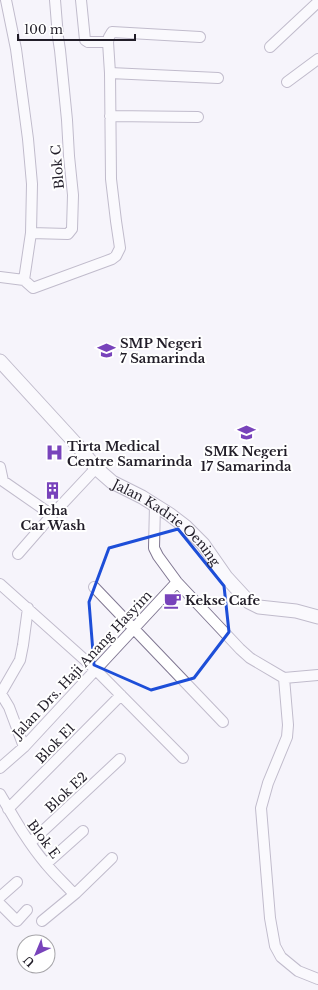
<svg xmlns="http://www.w3.org/2000/svg" width="318" height="990" font-family="'Libre Baskerville',serif">
  <style>
    .lines { fill: none; stroke-linecap: round; stroke-linejoin: round }
    .minor-casing { stroke: #807792; stroke-width: 12 }
    .major-casing { stroke: #807792; stroke-width: 15 }
    .minor { stroke: #fff; stroke-width: 10 }
    .major { stroke: #fff; stroke-width: 13 }
    .marked { fill: none; stroke: #1d4ed8; stroke-width: 3; stroke-linejoin: round }
    .labels { text-anchor: middle; stroke-width: 4; stroke-linejoin: round; paint-order: stroke }
    .street-label { font-size: 13px; fill: #211d28; stroke: #fff }
    .poi-label { font-size: 13px; font-weight: bold; fill: #211d28; stroke: #fff; text-anchor: start }
  </style>
  <rect width="100%" height="100%" fill="#f6f4fb"/>
  <g class="lines">
    <defs>
      <path id="minor" d="M6 0 16 49 28 139 32 184 31 233
        M55 0 58 37 60 50 67 120 69 156 73 195 72 229 68 234 31 233 24 280 33 288 112 259 116 256 120 248 116 221 111 179 110 73 108 42 109 37 112 32 200 37
        M81 0 85 40 88 42H108
        M270 47 318 2
        M110 73 218 78
        M287 82 318 59
        M110 116 198 117
        M0 277 24 280
        M0 467 3 481 52 515
        M155 505 154 548 158 556 177 582 240 649 250 658 284 678 288 725 287 737 268 783 261 808 270 918 275 946 281 957 298 971 318 979
        M18 554 52 515 96 468
        M0 584 95 669 183 758
        M94 587 223 722
        M284 678 318 675
        M0 692 9 707 24 747
        M1 693 20 660 23 645 28 608
        M0 768 24 747 177 582
        M0 794C14 818 28 843 46 864 55 875 65 884 74 894
        M8 809 121 695
        M30 843 120 759
        M46 864 83 831
        M0 897 17 882
        M0 904 17 921 27 910
        M42 921 76 893 112 858"/>
      <g id="major">
        <path id="s1" d="M0 361 77 445 96 468 112 482 142 497 169 514 186 527 203 544 226 577 249 602 259 607 296 611 318 617"/>
      </g>
    </defs>
    <use href="#minor" class="minor-casing"/>
    <use href="#major" class="major-casing"/>
    <use href="#minor" class="minor"/>
    <use href="#major" class="major"/>
  </g>
  <path d="M0 0H318V990H0ZM178 529 224 586 229 632 194 678 151 690 94 665 89 602 109 548Z" fill="#f6f4fb" fill-opacity=".55" fill-rule="evenodd"/>
  <path class="marked" d="M178 529 224 586 229 632 194 678 151 690 94 665 89 602 109 548Z"/>
  <defs>
    <symbol id="school-bare" viewBox="-9 -9 18 18"><path d="M0-5L7-2L0 1L-7-2ZM-4 1L0 2.5L4 1V4Q0 6-4 4Z" fill="#7843bb" stroke="#fff" stroke-width="2.5" paint-order="stroke"/></symbol>
    <symbol id="hospital-bare" viewBox="-9 -9 18 18"><path d="M-5-5h3v3.5h4V-5h3V5h-3V1.5h-4V5h-3Z" fill="#7843bb" stroke="#fff" stroke-width="2.5" paint-order="stroke"/></symbol>
    <symbol id="building-bare" viewBox="-9 -9 18 18"><path d="M-4-6H4V6H1V3H-1V6H-4ZM-2.5-4.3h1.7v1.8h-1.7ZM.8-4.3h1.7v1.8H.8ZM-2.5-1h1.7V.8h-1.7ZM.8-1h1.7V.8H.8Z" fill="#7843bb" stroke="#fff" stroke-width="2.5" paint-order="stroke"/></symbol>
    <symbol id="cafe-bare" viewBox="-9 -9 18 18"><path d="M-5.5-4.5H6V0H3Q3 3.5 0 3.5H-2.5Q-5.5 3.5-5.5 0ZM3-3.2v2h1.7v-2ZM-6 4.5H4V6H-6Z" fill="#7843bb" stroke="#fff" stroke-width="2.5" paint-order="stroke"/></symbol>
  </defs>
  <g fill-rule="evenodd">
    <use href="#school-bare" x="94" y="338" width="25" height="25"/>
    <use href="#school-bare" x="234" y="420" width="25" height="25"/>
    <use href="#hospital-bare" x="42" y="440" width="25" height="25"/>
    <use href="#building-bare" x="40" y="478" width="25" height="25"/>
    <use href="#cafe-bare" x="160" y="588" width="25" height="25"/>
  </g>
  <g class="labels">
    <g class="street-label">
      <text transform="translate(57 167) rotate(-95)" y="5">Blok C</text>
      <text dy="5" stroke="none"><textPath href="#s1" startOffset="234">Jalan Kadrie Oening</textPath></text>
      <text transform="translate(82 664) rotate(-47)" y="5">Jalan Drs. Haji Anang Hasyim</text>
      <text transform="translate(55 743) rotate(-46)" y="5">Blok E1</text>
      <text transform="translate(66 792) rotate(-43)" y="5">Blok E2</text>
      <text transform="translate(44 839) rotate(53)" y="5">Blok E</text>
    </g>
    <g class="poi-label">
      <text x="120" y="348">SMP Negeri<tspan x="120" dy="15">7 Samarinda</tspan></text>
      <text x="67" y="451">Tirta Medical<tspan x="67" dy="15">Centre Samarinda</tspan></text>
      <text x="246" y="456" text-anchor="middle">SMK Negeri<tspan x="246" dy="15">17 Samarinda</tspan></text>
      <text x="53" y="515" text-anchor="middle">Icha<tspan x="53" dy="15">Car Wash</tspan></text>
      <text x="185" y="605">Kekse Cafe</text>
    </g>
  </g>
  <g transform="translate(36 954) rotate(224)"><circle r="19" fill="#ffffff" stroke="#a6a5a9"/>
  <path d="M0-3L7 15L0 10L-7 15Z" fill="#7843bb"/>
  <text y="-6" font-size="11" font-weight="bold" text-anchor="middle" fill="#211d28">U</text>
  </g>
  <path d="M18 34v6h117v-6" fill="none" stroke="#211d28" stroke-width="2"/>
  <text x="24" y="34" font-size="12" fill="#211d28" stroke="#ffffff" stroke-width="3" paint-order="stroke">100 m</text>
</svg>
